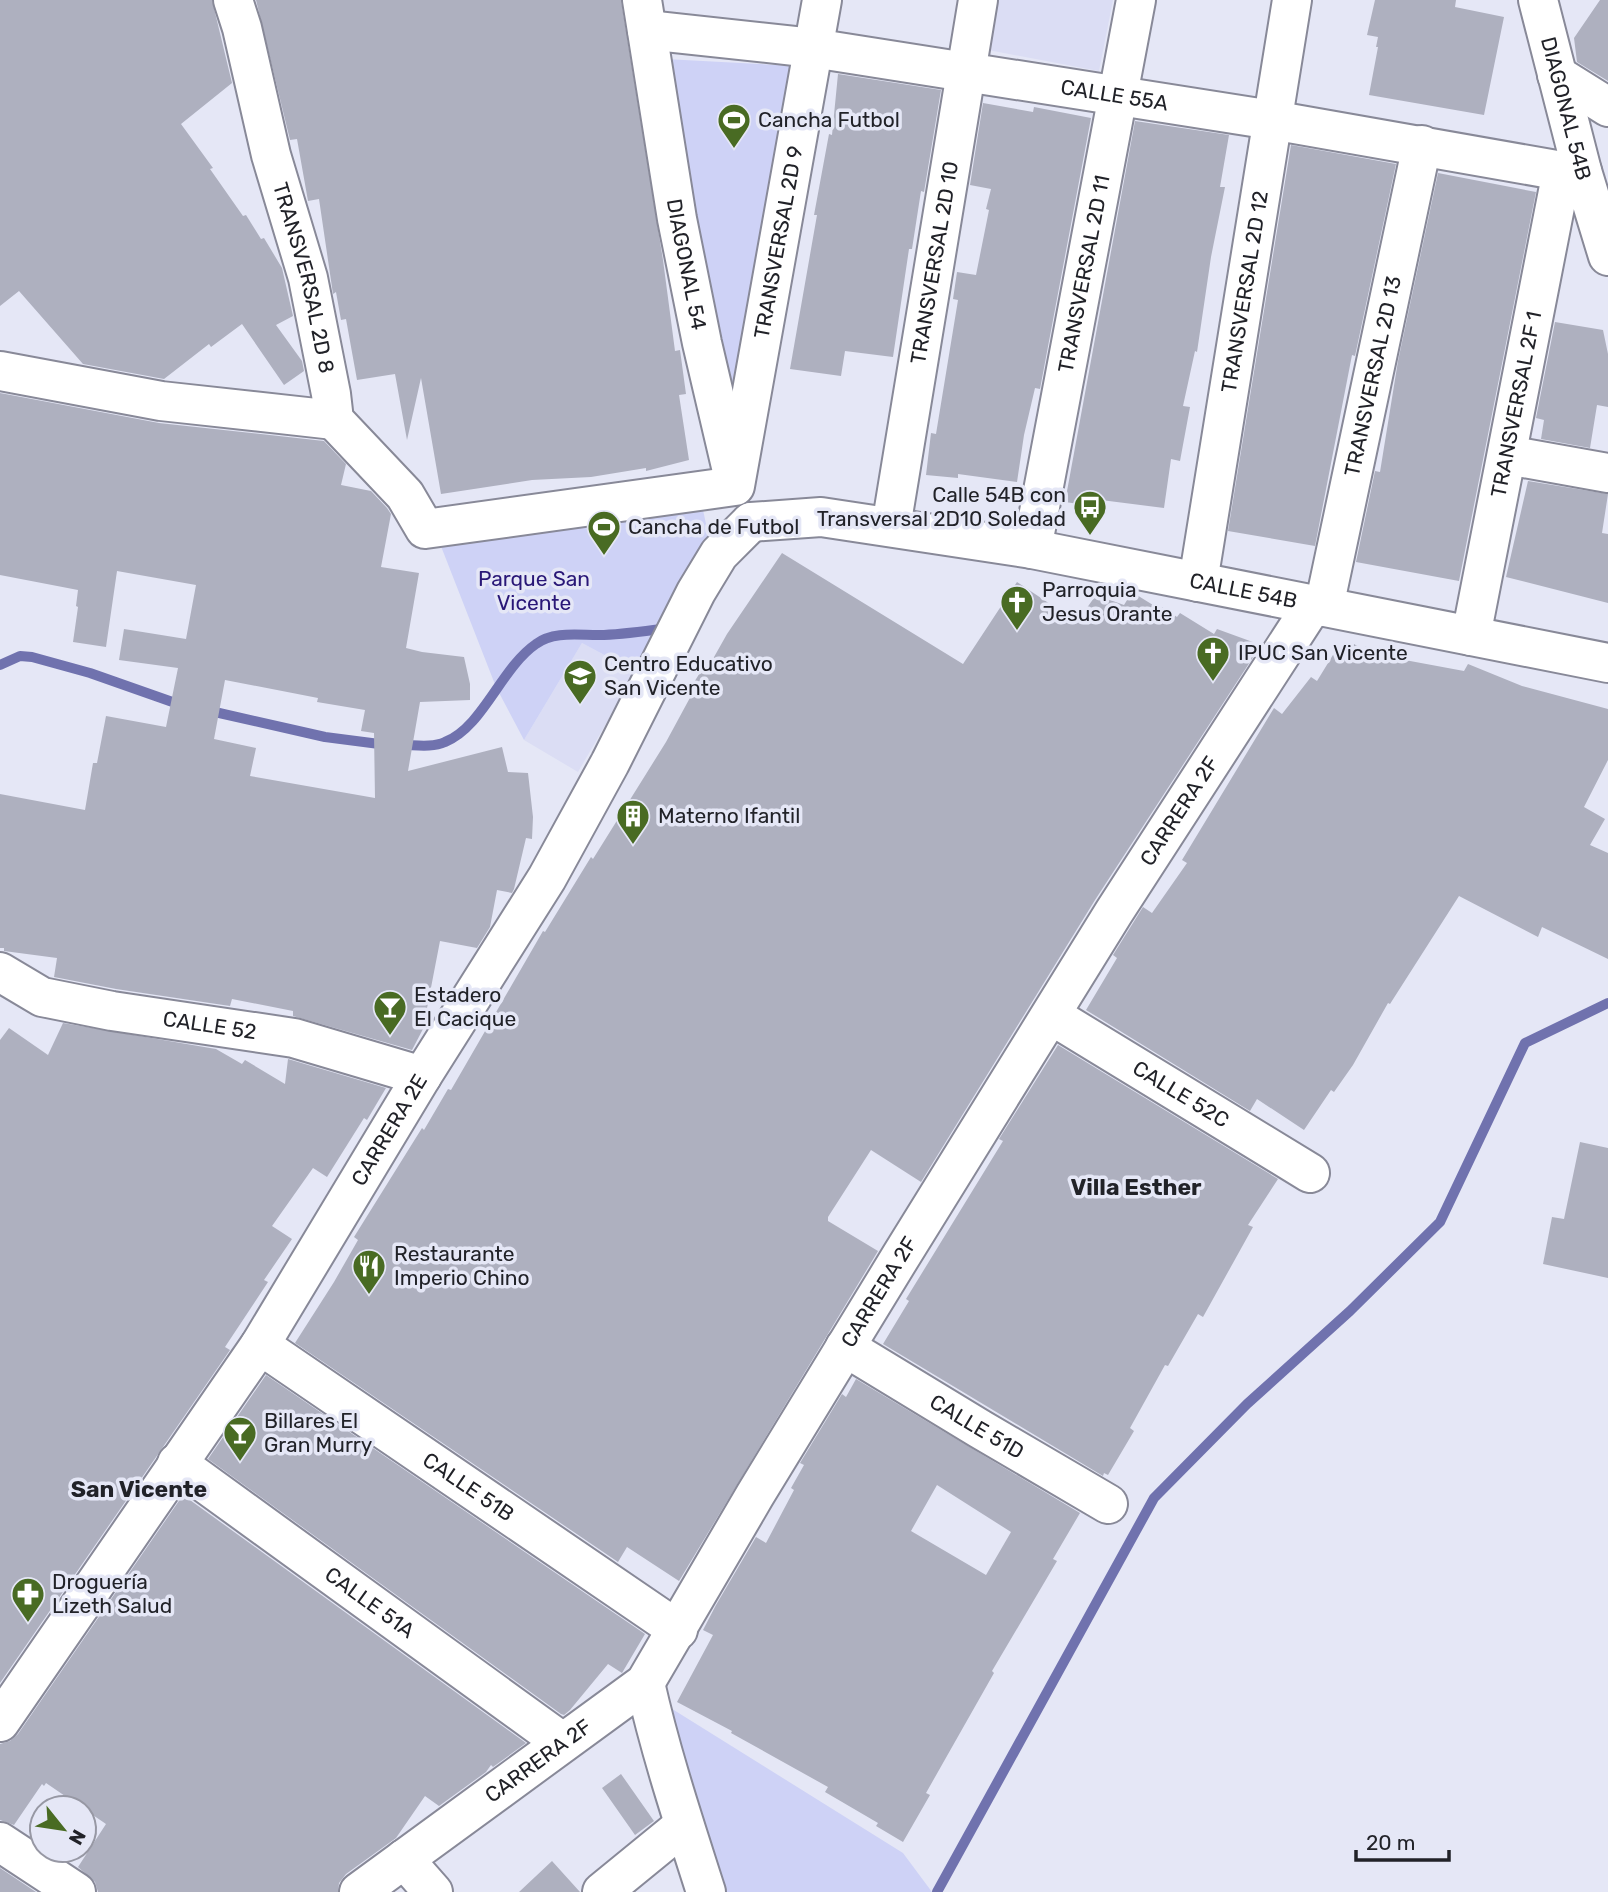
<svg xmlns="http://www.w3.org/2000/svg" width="1608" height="1892" font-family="Rubik,sans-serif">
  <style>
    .built { fill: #dbddf4 }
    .green { fill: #ced2f6 }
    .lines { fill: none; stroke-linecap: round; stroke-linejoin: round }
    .stream { stroke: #7072ae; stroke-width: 10 }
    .building { fill: #aeb0bf; fill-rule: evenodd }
    .minor-casing { stroke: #888998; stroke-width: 42 }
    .minor { stroke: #fff; stroke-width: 38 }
    .labels { text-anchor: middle; stroke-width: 7; stroke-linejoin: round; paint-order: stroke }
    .street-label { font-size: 21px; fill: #212228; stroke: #e5e7f6 }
    .poi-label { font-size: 21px; fill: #212228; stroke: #e5e7f6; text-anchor: start }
    .park-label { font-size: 21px; fill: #291777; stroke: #e5e7f6 }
    .neighbourhood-label { font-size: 23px; font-weight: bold; fill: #212228; stroke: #e5e7f6 }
  </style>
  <rect width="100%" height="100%" fill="#e5e7f6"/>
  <path class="built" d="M992 0H1113L1099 71 983 49Z
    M582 643 636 672 578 772 524 740Z"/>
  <path class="green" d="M665 59 795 66 735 424Z
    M700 496 711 547 636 672 582 643 524 740 496 687 437 536Z
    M661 1702 903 1853 932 1892H727Z"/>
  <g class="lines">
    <path class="stream" d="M0 665 20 656 32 657 90 673 181 705
      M206 710 325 737 387 745
      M402 745C415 745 432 748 445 742 483 727 501 668 536 644 555 630 582 636 604 635 626 634 647 631 669 628
      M937 1892 1154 1498 1247 1404 1350 1311 1440 1222 1525 1043 1608 1003"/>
  </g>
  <path class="building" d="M0 0H212L232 83 181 124 213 168 210 169 243 216 246 215 261 239 264 238 282 268 293 316 276 325 302 361 304 371 284 385 242 324 211 347 209 344 164 379 83 364 19 291 0 306Z
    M256 0H621L663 260 675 351 680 350 686 394 679 395 689 460 646 471V468L591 477 532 480 441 494 421 378 407 440 395 374 357 380 346 319 341 320 336 292 333 294 319 199 308 201 297 139 290 140Z
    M1375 0H1456L1455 7 1504 17 1484 115 1369 95 1378 47H1376L1378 37 1367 35Z
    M1600 0H1608V81L1577 62 1574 38Z
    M838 74 941 90 924 192 921 191 912 249H909L893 357 845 351 841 376 790 369 817 215H814L829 134 832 135Z
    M983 103 1033 112 1034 107 1091 118 1040 389 1035 388 1024 435 1017 482 958 474V478L926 475 931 433 936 434 958 300 953 299 957 272 976 275 989 210 986 209 991 189 970 185Z
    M1135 121 1229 135 1220 187H1225L1211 257 1197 352 1195 351 1183 406 1190 407 1180 461 1171 459 1164 508 1101 500 1100 507 1065 502Z
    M1291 145 1396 164 1355 356 1352 355 1315 546 1228 531Z
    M1438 173 1536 192 1459 581 1356 562 1375 471 1380 472 1398 361Z
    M1555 322 1603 330 1608 354V407L1597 405 1590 448 1541 439 1544 420 1536 418Z
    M0 393 159 423 324 441 346 464 341 485 371 491 387 508 391 514 381 567 419 573 406 648 422 652 464 657 470 684V700L420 702 408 771 502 747 508 772 528 773 533 817 532 839 526 838 514 889 512 893 497 890 490 927 477 948 440 941 423 1029 412 1050 293 1016V1011L232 999 230 1006 116 989 54 977 57 958 4 951V948H0V794L85 810 93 763H97L106 716 166 727 178 668 119 660 124 629 186 639 196 585 117 571 106 647 73 642 78 607 76 606 78 590 0 575ZM225 680 318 698 317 702 365 710 361 731 374 733 375 798 250 776 256 748 214 739Z
    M1528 481 1608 494 1602 533 1608 534V603L1506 577Z
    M782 553 963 664 1017 582 1077 622 1096 595 1124 605 1132 592 1161 610 1162 607 1177 617 1180 613 1214 634 1217 629 1261 645 1095 900 921 1182 871 1150 828 1217V1221L878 1251 679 1581 627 1547 618 1562 295 1343 334 1282 358 1240 354 1237 422 1128 424 1130 448 1089 451 1090 543 931 545 932 591 857 593 859 666 742 692 694 688 692 701 671 705 673 727 634Z
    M1354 644 1364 650 1366 646 1374 651 1376 647 1394 658 1464 671 1468 664 1522 686 1608 709V760L1584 807 1605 819 1590 845 1608 853V959L1542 927 1538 937 1459 896 1390 1004 1388 1003 1353 1065 1334 1092 1331 1090 1304 1130 1257 1099 1250 1111 1086 1010 1117 958 1113 955 1143 907 1152 913 1187 863 1182 860 1274 708 1282 714 1311 677 1317 681 1336 650 1341 653 1345 648 1350 651Z
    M63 1023 216 1049 242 1064 245 1060 285 1084 288 1059 386 1088 367 1120 364 1118 327 1177 313 1168 272 1226 292 1239 264 1280 268 1282 225 1347 230 1350 0 1683V1040L9 1028 48 1055Z
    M1058 1045 1278 1179 1248 1225 1253 1227 1203 1317 1198 1314 1168 1366 1165 1365 1130 1428 1134 1431 1108 1475 1104 1473 1103 1476 883 1344 909 1301 906 1299 1003 1141 999 1139Z
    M1580 1142 1608 1148V1278L1543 1264 1552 1217 1564 1219Z
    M266 1375 645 1634 622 1673 608 1664 570 1710 564 1715 561 1714 208 1459Z
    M856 1379 1080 1513 1053 1559 1057 1561 992 1671 994 1673 926 1793 930 1795 903 1842 876 1826 878 1823 825 1792 828 1787 731 1733 732 1731 677 1702 713 1635 703 1630 716 1605 756 1537 766 1543 794 1490 791 1488 804 1465 800 1463 842 1394 846 1397ZM937 1485 1011 1532 986 1575 911 1531Z
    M183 1495 526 1743 493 1767 491 1765 486 1772 439 1806 425 1796 396 1838 346 1874 339 1883 338 1892H98L95 1882 78 1867 106 1824 46 1783 44 1786 42 1784 14 1825 0 1820V1744L10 1741 18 1734Z
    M621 1774 654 1821 635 1835 602 1788Z
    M552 1861 580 1892H519Z
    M0 1868 36 1892H0Z"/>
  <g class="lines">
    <defs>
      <g id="minor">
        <path id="s1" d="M233 0 242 28 271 155 308 278 331 394 334 420 405 495 425 529 735 486 822 0"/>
        <path id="s2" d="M642 0 677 219 702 343 732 471"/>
        <path id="s3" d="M1538 0 1582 171 1608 256"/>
        <path id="s4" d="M647 30 813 48 1272 120 1562 171H1582"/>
        <path d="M1557 75 1608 107"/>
        <path d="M0 371 161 401 334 420"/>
        <path d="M1507 455 1608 473"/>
        <path id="s5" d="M751 522 821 517 1032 549 1608 663"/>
        <path id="s6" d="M891 527 978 0"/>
        <path id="s7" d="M1032 549 1136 0"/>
        <path id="s8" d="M1198 582 1292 0"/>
        <path id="s9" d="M1324 607 1422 145"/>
        <path id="s10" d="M1471 636 1562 171"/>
        <path id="s11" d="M0 972 42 997 112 1011 294 1038 422 1076"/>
        <path id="s12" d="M1051 1015 1310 1173"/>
        <path id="s13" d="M260 1345 678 1630"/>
        <path id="s14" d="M845 1347 980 1429 1108 1504"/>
        <path id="s15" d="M177 1463 562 1742"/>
        <path d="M645 1683C661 1754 684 1823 706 1892"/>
        <path id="s16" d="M0 1722 260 1345 422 1076 547 878 610 763 696 592 719 554 751 522"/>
        <path d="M0 1842 76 1892"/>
        <path d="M404 1859 433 1892"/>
        <path id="s17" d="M359 1892 645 1683 755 1495 901 1256 1114 912 1312 606"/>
        <path d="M602 1892 684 1825"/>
      </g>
    </defs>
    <use href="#minor" class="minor-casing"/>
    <use href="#minor" class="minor"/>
  </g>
  <defs>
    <symbol id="stadium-pin" viewBox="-11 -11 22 30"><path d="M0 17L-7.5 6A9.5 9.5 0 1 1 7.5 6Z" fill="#496b23" stroke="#e5e7f6"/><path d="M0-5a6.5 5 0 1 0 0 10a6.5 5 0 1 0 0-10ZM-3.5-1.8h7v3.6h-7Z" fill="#fff"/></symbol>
    <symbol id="bus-pin" viewBox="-11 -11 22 30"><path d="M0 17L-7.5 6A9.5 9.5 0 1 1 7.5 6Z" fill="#496b23" stroke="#e5e7f6"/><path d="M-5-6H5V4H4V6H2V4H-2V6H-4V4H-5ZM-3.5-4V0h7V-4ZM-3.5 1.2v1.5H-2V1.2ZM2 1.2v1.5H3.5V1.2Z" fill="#fff"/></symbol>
    <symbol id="church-pin" viewBox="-11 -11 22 30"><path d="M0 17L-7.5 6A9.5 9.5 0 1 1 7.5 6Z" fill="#496b23" stroke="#e5e7f6"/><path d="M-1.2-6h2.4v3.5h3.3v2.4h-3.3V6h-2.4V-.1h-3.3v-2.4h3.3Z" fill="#fff"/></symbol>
    <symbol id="school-pin" viewBox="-11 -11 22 30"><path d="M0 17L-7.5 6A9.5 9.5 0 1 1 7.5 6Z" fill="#496b23" stroke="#e5e7f6"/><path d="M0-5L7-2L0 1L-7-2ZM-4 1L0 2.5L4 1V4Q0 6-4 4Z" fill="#fff"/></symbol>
    <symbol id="building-pin" viewBox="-11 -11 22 30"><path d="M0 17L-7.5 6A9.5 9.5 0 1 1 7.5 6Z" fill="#496b23" stroke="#e5e7f6"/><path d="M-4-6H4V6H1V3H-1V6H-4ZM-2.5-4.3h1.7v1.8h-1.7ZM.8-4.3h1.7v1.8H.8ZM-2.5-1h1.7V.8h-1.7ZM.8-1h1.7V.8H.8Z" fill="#fff"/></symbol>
    <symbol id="bar-pin" viewBox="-11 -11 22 30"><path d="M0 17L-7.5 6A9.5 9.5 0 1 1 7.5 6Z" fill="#496b23" stroke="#e5e7f6"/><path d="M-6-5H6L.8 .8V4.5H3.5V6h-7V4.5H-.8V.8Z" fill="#fff"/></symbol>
    <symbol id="restaurant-pin" viewBox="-11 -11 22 30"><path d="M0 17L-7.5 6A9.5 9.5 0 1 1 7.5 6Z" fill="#496b23" stroke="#e5e7f6"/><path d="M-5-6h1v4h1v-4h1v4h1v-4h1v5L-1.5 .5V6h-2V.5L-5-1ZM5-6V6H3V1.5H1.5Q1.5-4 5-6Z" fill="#fff"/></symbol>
    <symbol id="pharmacy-pin" viewBox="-11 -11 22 30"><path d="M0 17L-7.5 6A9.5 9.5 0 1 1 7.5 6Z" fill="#496b23" stroke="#e5e7f6"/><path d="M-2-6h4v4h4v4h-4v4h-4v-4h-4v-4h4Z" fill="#fff"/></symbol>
  </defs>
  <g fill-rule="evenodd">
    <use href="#stadium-pin" x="715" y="101" width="38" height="52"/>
    <use href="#bus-pin" x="1071" y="488" width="38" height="52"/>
    <use href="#stadium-pin" x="585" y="508" width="38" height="52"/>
    <use href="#church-pin" x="998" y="583" width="38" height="52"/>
    <use href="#church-pin" x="1194" y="634" width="38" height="52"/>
    <use href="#school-pin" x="561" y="657" width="38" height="52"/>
    <use href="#building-pin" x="614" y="797" width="38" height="52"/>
    <use href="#bar-pin" x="371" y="988" width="38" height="52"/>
    <use href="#restaurant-pin" x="350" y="1247" width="38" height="52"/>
    <use href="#bar-pin" x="221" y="1414" width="38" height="52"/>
    <use href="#pharmacy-pin" x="9" y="1575" width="38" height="52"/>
  </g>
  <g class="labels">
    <g class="street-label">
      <text dy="7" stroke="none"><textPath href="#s4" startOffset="472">CALLE 55A</textPath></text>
      <text dy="7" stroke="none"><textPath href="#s3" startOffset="112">DIAGONAL 54B</textPath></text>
      <text dy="7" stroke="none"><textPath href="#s1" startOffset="1136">TRANSVERSAL 2D 9</textPath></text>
      <text dy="7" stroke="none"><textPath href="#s2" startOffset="268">DIAGONAL 54</textPath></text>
      <text dy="7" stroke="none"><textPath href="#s6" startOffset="268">TRANSVERSAL 2D 10</textPath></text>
      <text dy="7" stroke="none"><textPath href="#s7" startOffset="280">TRANSVERSAL 2D 11</textPath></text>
      <text dy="7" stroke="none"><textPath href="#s1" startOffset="287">TRANSVERSAL 2D 8</textPath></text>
      <text dy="7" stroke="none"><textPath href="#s8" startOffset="294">TRANSVERSAL 2D 12</textPath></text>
      <text dy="7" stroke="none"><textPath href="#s9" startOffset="236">TRANSVERSAL 2D 13</textPath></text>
      <text dy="7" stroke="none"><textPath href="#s10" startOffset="236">TRANSVERSAL 2F 1</textPath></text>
      <text dy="7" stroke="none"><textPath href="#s5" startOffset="499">CALLE 54B</textPath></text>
      <text dy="7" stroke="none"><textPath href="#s17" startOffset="1377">CARRERA 2F</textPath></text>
      <text dy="7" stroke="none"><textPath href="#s11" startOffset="219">CALLE 52</textPath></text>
      <text dy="7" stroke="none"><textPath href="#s12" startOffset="152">CALLE 52C</textPath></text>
      <text dy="7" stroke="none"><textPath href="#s16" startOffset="709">CARRERA 2E</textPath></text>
      <text dy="7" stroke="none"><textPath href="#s17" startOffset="810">CARRERA 2F</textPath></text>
      <text dy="7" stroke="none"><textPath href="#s14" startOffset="154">CALLE 51D</textPath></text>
      <text dy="7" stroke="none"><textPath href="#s13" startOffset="252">CALLE 51B</textPath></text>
      <text dy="7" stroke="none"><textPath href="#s15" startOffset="238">CALLE 51A</textPath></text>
      <text dy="7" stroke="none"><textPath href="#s17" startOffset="222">CARRERA 2F</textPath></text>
    </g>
    <g class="poi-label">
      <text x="758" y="127">Cancha Futbol</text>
      <text x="1066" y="502" text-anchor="end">Calle 54B con<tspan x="1066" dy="24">Transversal 2D10 Soledad</tspan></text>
      <text x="628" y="534">Cancha de Futbol</text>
      <text x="1042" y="597">Parroquia<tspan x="1042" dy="24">Jesus Orante</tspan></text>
      <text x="1238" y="660">IPUC San Vicente</text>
      <text x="604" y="671">Centro Educativo<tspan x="604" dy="24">San Vicente</tspan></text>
      <text x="658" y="823">Materno Ifantil</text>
      <text x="414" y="1002">Estadero<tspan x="414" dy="24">El Cacique</tspan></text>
      <text x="394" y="1261">Restaurante<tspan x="394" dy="24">Imperio Chino</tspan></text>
      <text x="264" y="1428">Billares El<tspan x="264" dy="24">Gran Murry</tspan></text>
      <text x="52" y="1589">Droguería<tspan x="52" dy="24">Lizeth Salud</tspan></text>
    </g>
    <g class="park-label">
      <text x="534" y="586">Parque San<tspan x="534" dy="24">Vicente</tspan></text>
    </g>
    <g class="neighbourhood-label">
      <text x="1136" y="1195">Villa Esther</text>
      <text x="139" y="1497">San Vicente</text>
    </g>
  </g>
  <g transform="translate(63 1829) rotate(120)"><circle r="33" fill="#e5e7f6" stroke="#9798a4" stroke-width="2"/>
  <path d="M0-5L12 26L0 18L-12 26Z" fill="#496b23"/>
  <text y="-10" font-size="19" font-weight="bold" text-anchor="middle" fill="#212228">N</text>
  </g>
  <path d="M1356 1850v10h93v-10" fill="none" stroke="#212228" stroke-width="3.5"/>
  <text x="1366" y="1850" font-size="21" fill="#212228" stroke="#e5e7f6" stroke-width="5" paint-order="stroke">20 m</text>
</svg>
